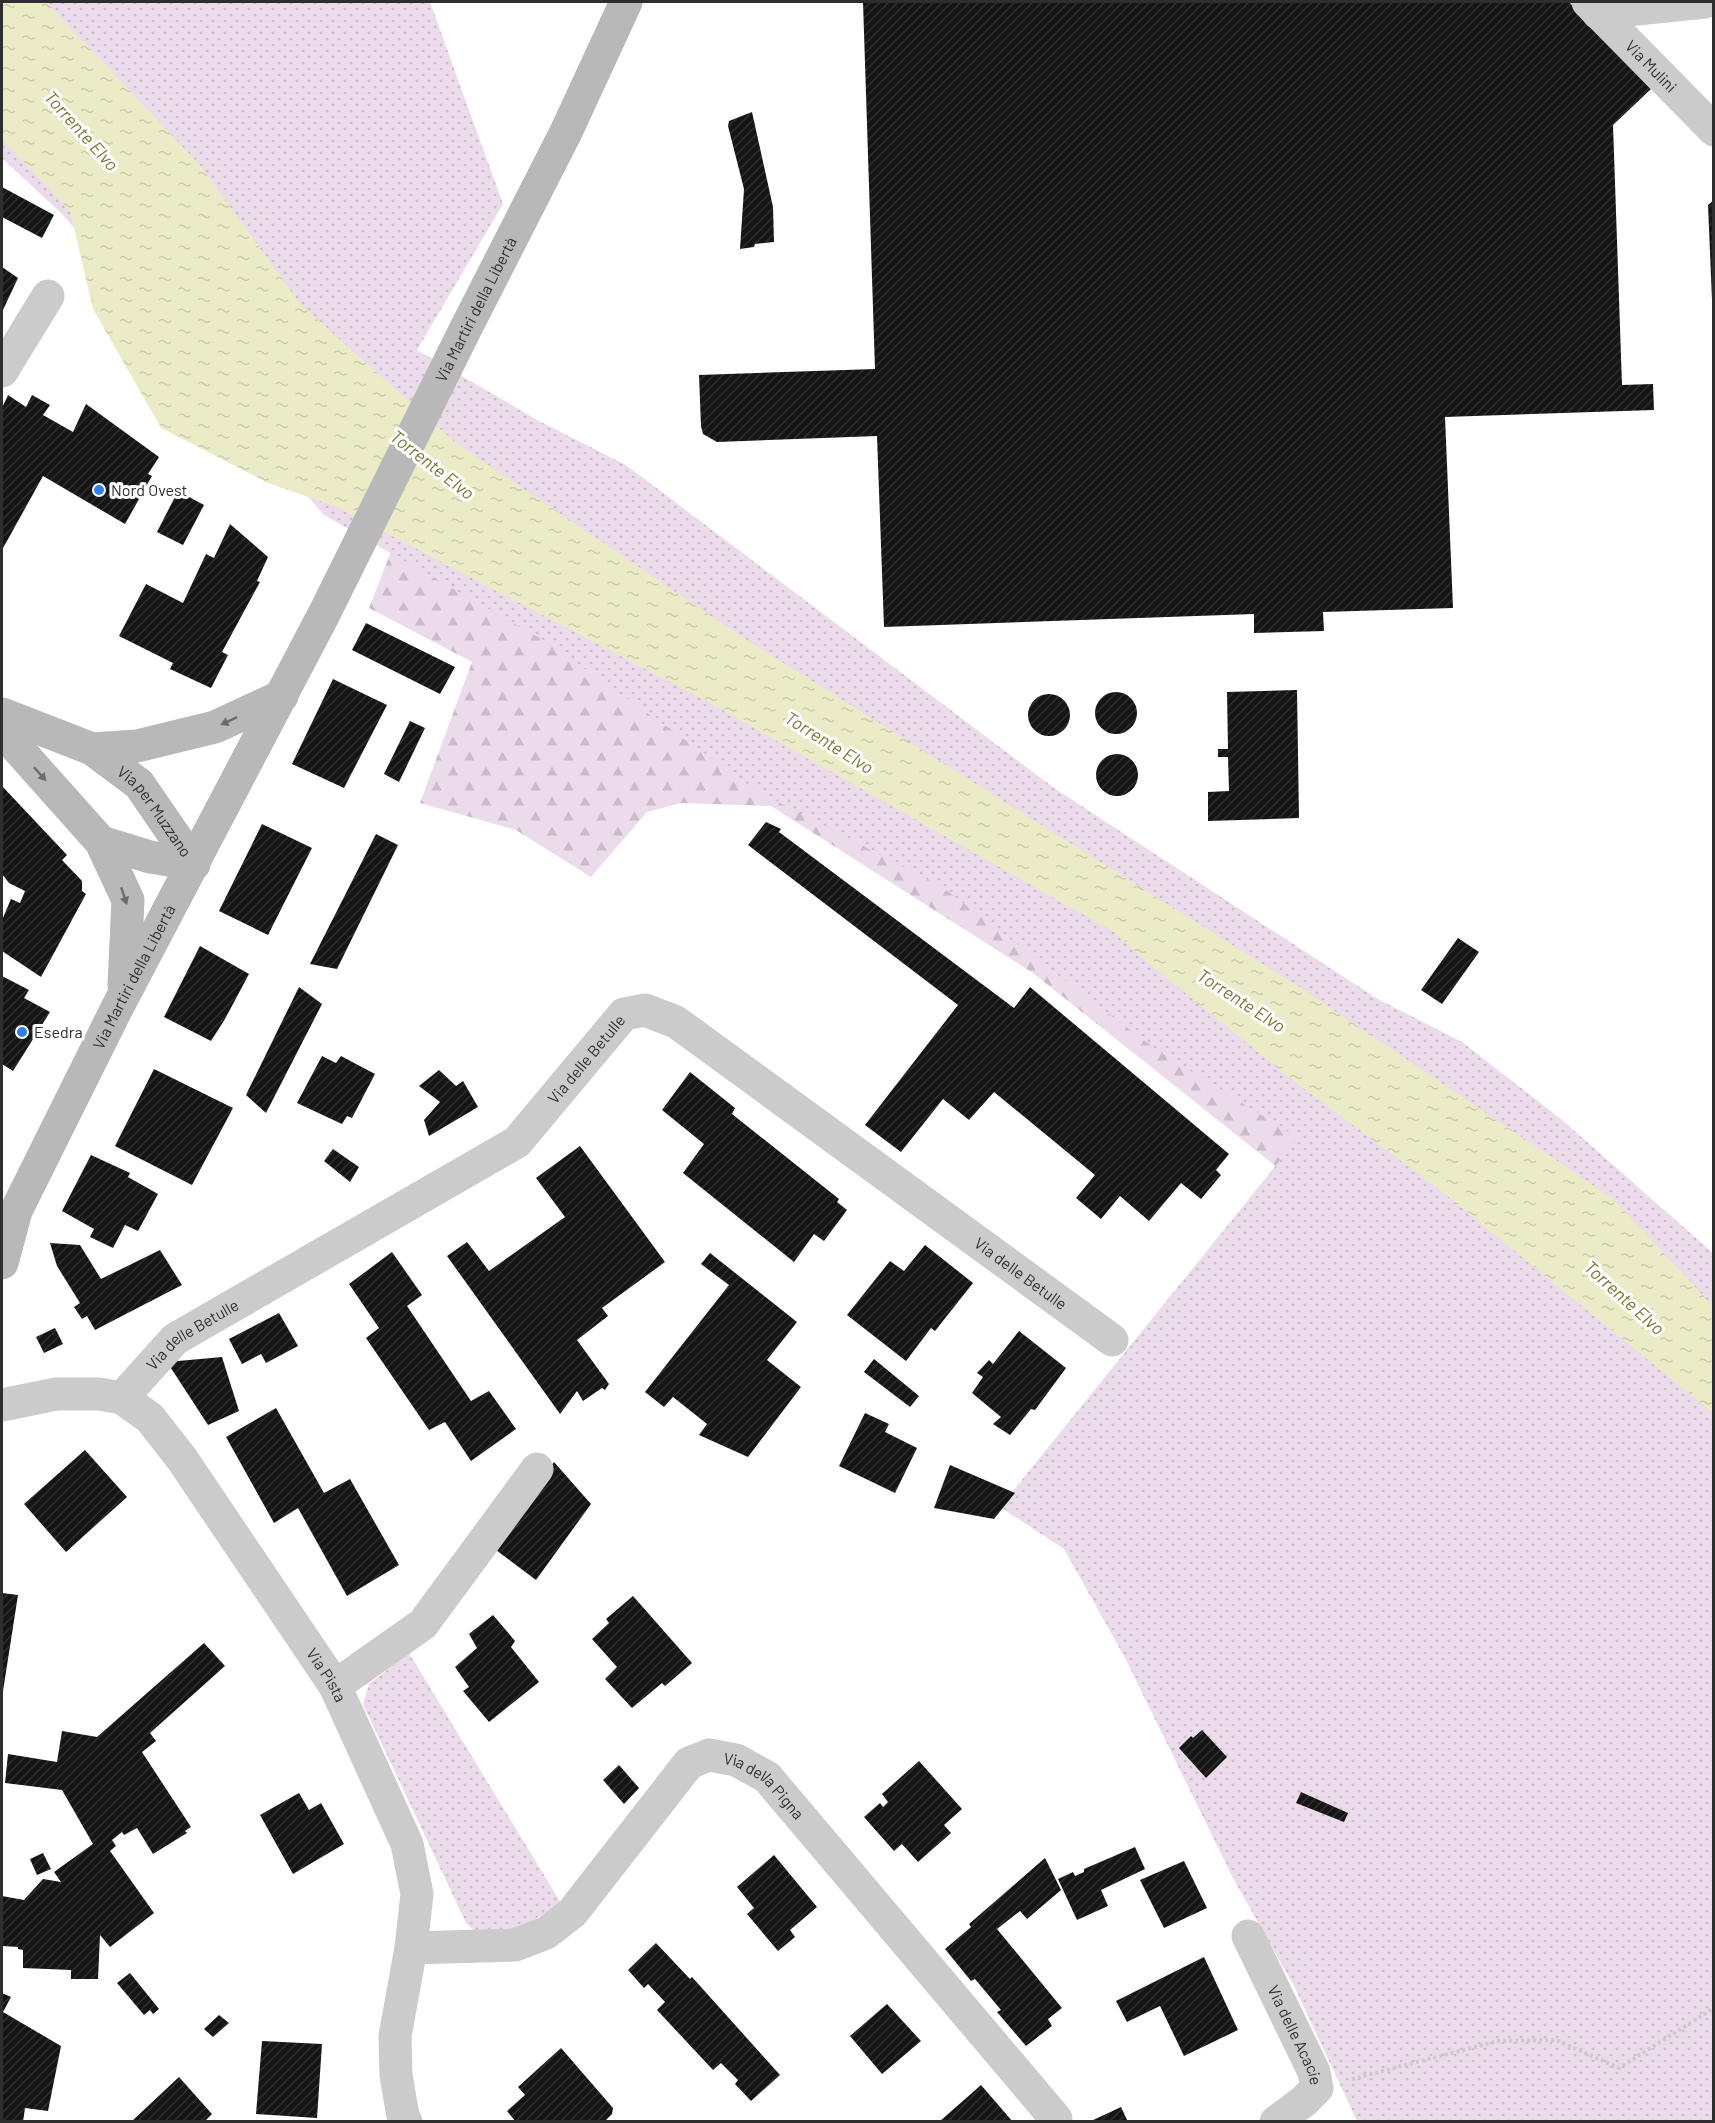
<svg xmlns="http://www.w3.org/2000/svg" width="1715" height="2123" font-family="Barlow,sans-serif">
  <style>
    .forest { fill: url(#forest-firs) }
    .park { fill: url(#park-dots) }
    .water { fill: url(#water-ripples) }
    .building { fill: url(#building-hatch) }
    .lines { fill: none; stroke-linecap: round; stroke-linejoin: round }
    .path { stroke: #cbcbcb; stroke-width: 4; stroke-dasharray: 3 3; stroke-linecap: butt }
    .street { stroke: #cbcbcb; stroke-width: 33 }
    .secondary { stroke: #b8b8b8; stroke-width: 33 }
    .oneway { fill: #6c6c6c }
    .poi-dot { fill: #2e81e7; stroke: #fff; stroke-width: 2 }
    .labels { text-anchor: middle; stroke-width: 6; stroke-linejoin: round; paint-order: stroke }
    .street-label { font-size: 16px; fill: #2e2e2e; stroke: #fff }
    .poi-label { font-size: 16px; fill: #2e2e2e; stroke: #fff; text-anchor: start }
    .water-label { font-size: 18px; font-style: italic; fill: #773; stroke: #fff }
  </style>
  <defs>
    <pattern id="forest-firs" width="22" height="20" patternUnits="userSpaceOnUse" patternTransform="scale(1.5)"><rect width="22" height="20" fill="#ecdbea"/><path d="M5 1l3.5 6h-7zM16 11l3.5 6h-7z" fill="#cbbcc9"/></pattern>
    <pattern id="park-dots" width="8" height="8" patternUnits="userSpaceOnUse" patternTransform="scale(1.5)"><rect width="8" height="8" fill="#ecdbea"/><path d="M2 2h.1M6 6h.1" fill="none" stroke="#cbbcc9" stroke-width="1.8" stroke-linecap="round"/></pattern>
    <pattern id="water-ripples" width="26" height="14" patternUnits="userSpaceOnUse" patternTransform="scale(1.5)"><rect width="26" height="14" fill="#ebecc7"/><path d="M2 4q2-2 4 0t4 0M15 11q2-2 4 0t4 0" fill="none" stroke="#cacbab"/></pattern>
    <pattern id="building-hatch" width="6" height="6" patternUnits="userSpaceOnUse" patternTransform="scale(1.5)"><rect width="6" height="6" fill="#151515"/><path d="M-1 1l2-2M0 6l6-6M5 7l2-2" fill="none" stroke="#2f2f2f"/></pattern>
  </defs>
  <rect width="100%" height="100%" fill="#fff"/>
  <path class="forest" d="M396 539 1295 1082 1377 1247 1033 973 771 806 681 803 647 812 591 877 516 830 420 803 472 662 369 608Z"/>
  <path class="park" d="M2 2H430L503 204 417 350 539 421 626 465 1054 788 1376 998 1462 1042 1561 1119 1713 1253V2121H1357L1294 1986 1234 1880 1124 1656 1064 1549 1000 1507 1298 1138 1154 1048 942 887 759 792 550 644 324 515 63 215 2 158Z
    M409 1653 561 1903 513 1933 477 1934 466 1923 363 1704 369 1684Z"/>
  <path class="water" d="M2 2H46L200 165 301 305 456 443 742 637 1298 986 1612 1198 1713 1306V1413L1440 1190 1295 1082 1147 962 1114 932 710 703 337 507 268 483 161 428 93 309 70 211 2 139Z"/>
  <path class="building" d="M863 2H1569L1651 89 1613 125 1622 385 1653 384 1654 410 1445 417 1453 608 1323 612 1324 631 1254 633V614L884 627 877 436 717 442 703 434 701 426 699 375 875 369Z
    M752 112 773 207 774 242 755 244 754 247 740 249 744 189 728 126 729 121Z
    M2 187 54 215 42 238 2 217Z
    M1714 200V300H1712L1708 205Z
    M2 267 18 278 2 312Z
    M8 395 26 407 32 395 50 405 43 415 73 432 86 404 159 457 148 474 152 476 125 524 43 476 2 550V408Z
    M178 491 204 505 183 545 157 532Z
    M230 524 268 557 257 581 260 582 222 652 228 655 211 688 170 669 173 663 119 636 146 584 183 603 206 554 214 558Z
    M366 623 455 667 440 694 352 650Z
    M333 679 387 705 344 788 292 764Z
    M1297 690 1299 818 1208 821V792L1229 791 1228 757H1218V749H1228L1227 692Z
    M1095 713a21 21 0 1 1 42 0a21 21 0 1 1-42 0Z
    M1028 715a21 21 0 1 1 42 0a21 21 0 1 1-42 0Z
    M410 721 425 728 399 782 384 774Z
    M1096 775a21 21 0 1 1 42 0a21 21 0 1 1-42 0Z
    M2 786 67 855 62 860 82 881V891L86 894 41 977 2 951V920L11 899 20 903 25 891 9 883 2 874Z
    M766 822 781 829 779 832 1014 1008 1030 987 1229 1154 1216 1170 1221 1175 1201 1199 1181 1183 1149 1221 1120 1196 1101 1219 1076 1198 1095 1175 994 1092 969 1120 943 1099 901 1152 865 1125 958 1005 748 845Z
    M262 824 312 848 268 935 219 911Z
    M376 834 398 845 337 969 310 964Z
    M1458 938 1479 952 1442 1004 1421 990Z
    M200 946 249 974 225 1019 211 1041 164 1017Z
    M2 976 29 990 24 998 50 1012 13 1071 2 1064Z
    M299 987 322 1004 266 1113 246 1095Z
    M322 1056 336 1063 341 1056 375 1074 352 1118 347 1116 342 1124 297 1103Z
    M154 1069 233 1108 192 1185 115 1146Z
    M439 1070 456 1086 463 1081 478 1107 429 1136 424 1120 440 1102 419 1086Z
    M690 1072 735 1108 732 1114 839 1199 837 1202 847 1210 824 1241 814 1234 794 1262 683 1173 704 1144 662 1110Z
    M580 1146 665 1262 602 1308 608 1316 577 1340 609 1384 605 1390 602 1388 583 1401 577 1391 560 1414 447 1256 467 1242 489 1271 565 1217 536 1178Z
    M333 1149 359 1167 350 1182 324 1161Z
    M91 1155 130 1173 128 1177 158 1194 138 1231 125 1225 113 1248 90 1237 94 1229 62 1211Z
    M50 1243 80 1245 101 1279 160 1250 182 1285 95 1330 87 1316 82 1319 74 1307 80 1303 57 1266Z
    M925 1245 973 1283 935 1331 931 1328 906 1361 847 1315 890 1261 904 1271Z
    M392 1252 422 1295 407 1306 471 1401 489 1391 516 1429 471 1461 445 1422 429 1430 366 1338 379 1328 349 1284Z
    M710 1253 797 1322 767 1360 801 1387 748 1457 699 1435 707 1424 673 1397 664 1407 645 1392 729 1285 701 1264Z
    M279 1313 298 1346 266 1363 261 1354 242 1364 229 1339Z
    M55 1328 63 1344 44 1353 36 1337Z
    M1019 1331 1066 1368 1035 1410 1031 1409 1010 1435 993 1424 1001 1417 972 1393 983 1377 977 1373 989 1360 993 1364Z
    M222 1357 239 1411 208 1425 167 1362Z
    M874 1359 919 1396 910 1407 864 1372Z
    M276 1408 324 1493 350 1479 399 1565 347 1596 298 1508 274 1523 226 1437Z
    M865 1413 889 1424 885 1432 917 1448 895 1493 839 1466Z
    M85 1450 127 1497 66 1552 24 1504Z
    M554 1462 591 1504 536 1580 492 1547Z
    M950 1465 1015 1493 994 1519 934 1508Z
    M2 1593 18 1595 3 1691H2Z
    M633 1596 692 1663 665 1686 662 1683 632 1708 605 1679 617 1667 592 1639 609 1623 606 1619Z
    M493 1615 515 1641 511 1647 539 1682 489 1722 463 1691 469 1687 455 1667 477 1648 469 1634Z
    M204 1643 225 1666 150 1733 156 1741 142 1752 191 1827 185 1831 187 1833 153 1854 137 1828 124 1835 122 1832 112 1840 116 1846 110 1851 154 1913 110 1947 100 1935 98 1979H71V1970L23 1968V1950L18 1949V1947L2 1946V1896L24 1900 43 1879 61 1882 54 1872 93 1844 62 1790 5 1783 8 1754 57 1762 62 1731 97 1737Z
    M1202 1730 1227 1757 1206 1778 1179 1748 1191 1736 1193 1738Z
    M919 1761 962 1809 944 1825 951 1833 918 1862 902 1844 894 1851 864 1817 880 1803 883 1807 888 1802 882 1794Z
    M619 1765 639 1788 624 1804 603 1780Z
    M1301 1792 1348 1813 1344 1822 1296 1803Z
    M299 1793 309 1810 321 1803 344 1844 293 1874 260 1815Z
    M1135 1847 1145 1869 1101 1890 1108 1906 1077 1920 1058 1879 1073 1872 1075 1876 1084 1872V1869Z
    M43 1853 51 1869 37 1875 30 1859Z
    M774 1855 817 1907 790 1930 795 1937 778 1951 747 1914 754 1908 737 1887Z
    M1045 1858 1061 1890 1027 1919 1020 1911 997 1929 1062 2008 1048 2019 1052 2026 1026 2046 997 2012 1001 2010 975 1979 971 1981 945 1949 971 1927 969 1924Z
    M1184 1861 1207 1908 1164 1928 1140 1880Z
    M656 1943 690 1979 692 1977 780 2075 751 2101 735 2084 738 2080 721 2063 713 2070 657 2010 665 2002 648 1984 644 1988 628 1970Z
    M1204 1957 1238 2030 1184 2056 1160 2006 1127 2022 1116 2001Z
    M130 1973 159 2009 153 2014 150 2010 144 2015 117 1983Z
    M2 1993 11 1997 3 2012 61 2046 48 2111 25 2108 23 2122H2Z
    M887 2004 921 2041 882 2074 850 2036Z
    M219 2015 229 2023 213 2037 204 2029Z
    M262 2041 322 2044 317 2118 256 2114Z
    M561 2048 613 2108 612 2114 604 2122H516L507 2111 525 2095 518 2087Z
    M179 2077 212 2114 204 2122H131Z
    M981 2085 1013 2122H939Z
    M1121 2107 1128 2122H1089Z"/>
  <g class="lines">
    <path class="path" d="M1352 2079 1498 2041 1556 2040 1619 2068 1714 2008"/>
    <g class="street">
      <path id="s1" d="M1588 2 1714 130"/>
      <path d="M1598 13 1705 2"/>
      <path d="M2 371 48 296"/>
      <path id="s2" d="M122 1398 175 1339 517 1142 624 1014 645 1010 676 1022 1112 1340"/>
      <path id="s3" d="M2 1405 56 1394H99L122 1398 150 1418 182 1459 335 1686 407 1844 417 1894 411 1948 395 2036 396 2075 403 2116 406 2122"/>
      <path d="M335 1686 423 1624 537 1469"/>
      <path id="s4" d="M1248 1936 1314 2072 1317 2088 1304 2101 1276 2122"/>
      <path id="s5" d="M411 1948 515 1945 546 1933 572 1913 689 1763 709 1755 736 1760 767 1777 1056 2119"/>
    </g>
    <g class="secondary">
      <path id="s6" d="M2 714 92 749 139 784 194 864"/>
      <path d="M2 731 101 842 128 900 124 985"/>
      <path d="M92 749 137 746 215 727 282 696"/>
      <path d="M101 842 150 857 194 864"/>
      <path id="s7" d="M2 1263 16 1211 117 1008 323 616 466 328 566 132 626 2"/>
    </g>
  </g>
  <defs><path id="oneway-solid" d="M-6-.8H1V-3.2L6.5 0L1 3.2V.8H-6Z" transform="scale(1.5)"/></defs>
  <g class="oneway">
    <use href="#oneway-solid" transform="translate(229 721) rotate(155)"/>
    <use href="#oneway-solid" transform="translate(40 774) rotate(48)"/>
    <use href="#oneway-solid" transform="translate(124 896) rotate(72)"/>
  </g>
  <g class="poi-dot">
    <circle cx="99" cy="490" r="6"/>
    <circle cx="22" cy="1032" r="6"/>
  </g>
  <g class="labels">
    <g class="street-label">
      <text dy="6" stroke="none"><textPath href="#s1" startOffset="90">Via Mulini</textPath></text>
      <text dy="6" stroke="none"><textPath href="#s7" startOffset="1066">Via Martiri della Libertà</textPath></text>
      <text dy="6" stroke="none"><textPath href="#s6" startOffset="186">Via per Muzzano</textPath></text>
      <text dy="6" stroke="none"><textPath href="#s7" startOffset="316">Via Martiri della Libertà</textPath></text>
      <text dy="6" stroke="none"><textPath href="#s2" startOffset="582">Via delle Betulle</textPath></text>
      <text dy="6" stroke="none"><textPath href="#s2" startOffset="1122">Via delle Betulle</textPath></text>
      <text dy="6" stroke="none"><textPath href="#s2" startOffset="96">Via delle Betulle</textPath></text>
      <text dy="6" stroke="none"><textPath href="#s3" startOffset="468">Via Pista</textPath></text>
      <text dy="6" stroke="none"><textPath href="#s5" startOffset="447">Via della Pigna</textPath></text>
      <text dy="6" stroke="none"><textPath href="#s4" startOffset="110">Via delle Acacie</textPath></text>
    </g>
    <g class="poi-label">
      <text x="111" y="496">Nord Ovest</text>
      <text x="34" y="1038">Esedra</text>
    </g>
    <g class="water-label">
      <text transform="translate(81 131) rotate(48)" y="6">Torrente Elvo</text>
      <text transform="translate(432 465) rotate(38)" y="6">Torrente Elvo</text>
      <text transform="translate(829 743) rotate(32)" y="6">Torrente Elvo</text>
      <text transform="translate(1241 1001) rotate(33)" y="6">Torrente Elvo</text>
      <text transform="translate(1624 1298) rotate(42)" y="6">Torrente Elvo</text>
    </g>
  </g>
  <rect width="1715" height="2123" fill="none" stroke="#2e2e2e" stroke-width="6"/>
</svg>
